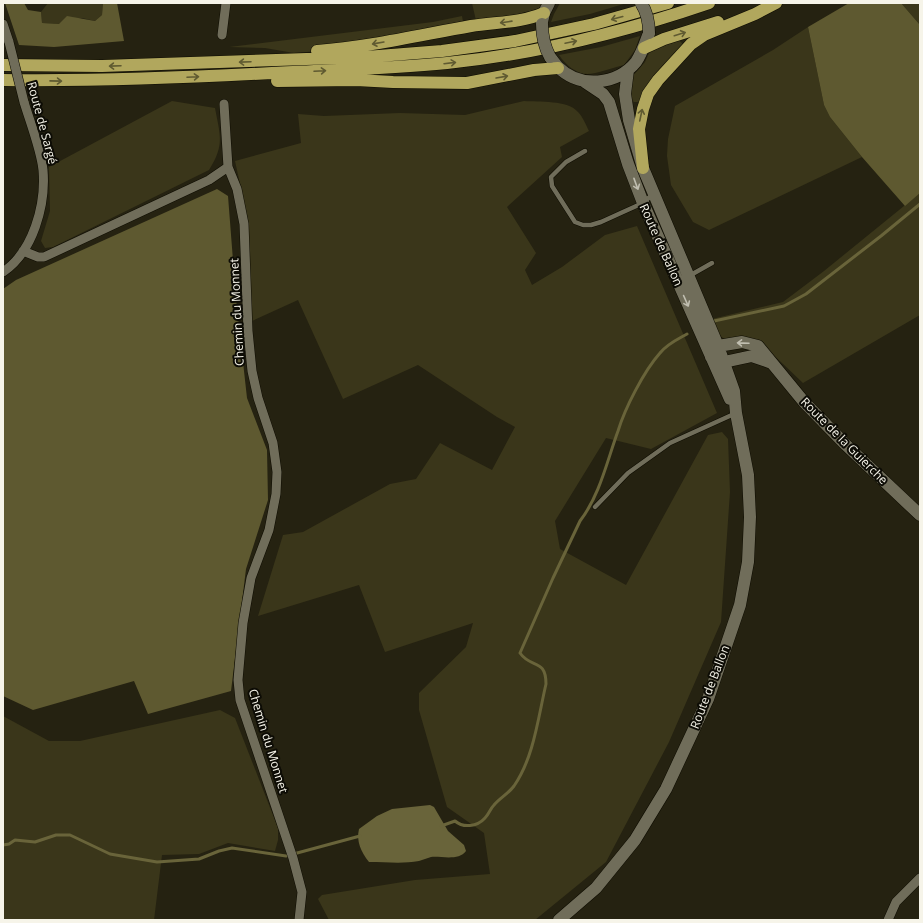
<svg xmlns="http://www.w3.org/2000/svg" width="923" height="923" font-family="'Open Sans',sans-serif">
  <style>
    .green { fill: #3a361a }
    .forest { fill: #5e5930 }
    .water { fill: #69643a }
    .lines { fill: none; stroke-linecap: round; stroke-linejoin: round }
    .stream { stroke: #69643a; stroke-width: 3 }
    .lane-casing { stroke: #0e0c00; stroke-width: 5.5 }
    .street-casing { stroke: #0e0c00; stroke-width: 10 }
    .secondary-casing { stroke: #0e0c00; stroke-width: 13 }
    .highway-casing { stroke: #0e0c00; stroke-width: 13 }
    .lane { stroke: #706d5a; stroke-width: 4.5 }
    .street { stroke: #706d5a; stroke-width: 9 }
    .secondary { stroke: #706d5a; stroke-width: 12 }
    .highway { stroke: #b1a75d; stroke-width: 12 }
    .street-bridge-casing { stroke: #0e0c00; stroke-width: 10; stroke-linecap: butt }
    .secondary-bridge-casing { stroke: #0e0c00; stroke-width: 13; stroke-linecap: butt }
    .street-bridge { stroke: #706d5a; stroke-width: 9 }
    .secondary-bridge { stroke: #706d5a; stroke-width: 12 }
    .oneway { stroke: #5f5a31 }
    .oneway2 { stroke: #c0beb0 }
    .labels { text-anchor: middle; stroke-width: 4; stroke-linejoin: round; paint-order: stroke }
    .street-label { font-size: 12px; fill: #f6f4e9; stroke: #0d0c05 }
  </style>
  <rect width="100%" height="100%" fill="#252211"/>
  <path class="green" d="M48 3H103L102 15 95 21 82 18 59 24 42 23 41 12Z
    M472 3H549L544 13 477 25Z
    M560 3H627L590 14 551 22 554 14Z
    M901 3H920V25Z
    M462 16 464 27 346 49 294 53 265 48 229 47 433 22Z
    M808 27 824 105 830 117 862 157 709 230 693 222 671 185 667 156 668 139 675 106 773 50Z
    M640 36 635 50 624 65C615 67 596 74 587 74 576 74 565 64 559 55L601 47Z
    M678 40 682 43V46L640 102H634L631 100 630 79 645 62 649 53 662 44Z
    M172 101 215 108C220 135 225 145 209 170L53 247 45 248 41 241 50 211 49 167Z
    M524 101C539 102 568 100 578 112 583 117 586 125 589 131L560 147 562 157 507 207 536 253 525 270 532 285 562 267 605 235 637 226 717 413 651 449 606 438 555 521 560 549 626 585 708 435 722 432 728 439 730 492 721 622 669 742 606 862 535 920H329L318 899 322 895 415 880 490 874 484 833 447 807 419 710V693L466 647 473 623 385 652 359 585 258 616 283 535 303 532 390 484 416 479 440 443 492 470 515 427 497 417 418 365 343 399 298 300 252 321 248 220 235 161 301 143 298 114 324 116 400 113 465 115Z
    M920 193V315L803 383 760 342 723 338 718 334 712 319 783 302 824 271Z
    M220 710 235 718 278 828V840L275 851 228 843 199 854 162 855 154 920H3V716L49 741H80Z"/>
  <path class="forest" d="M5 3H24L28 10 41 12 42 23 59 24 67 16 95 21 102 15 103 3H117L124 41 54 47 19 45Z
    M849 3H901L920 25V193L905 206 862 157 830 117 824 105 808 27Z
    M217 189 228 196 236 299 247 398 267 450 268 500 246 569 231 691 148 714 134 681 33 710 3 696V289L16 280Z"/>
  <path class="water" d="M430 805 434 807 448 831 464 845 466 851C459 861 442 856 431 857 427 858 423 860 419 861 403 864 386 862 369 862 361 852 356 841 359 829L377 816 392 809Z"/>
  <g class="lines">
    <path class="stream" d="M714 321 784 306 806 294 881 236 920 204
      M441 826 455 821C463 828 477 827 485 818 489 814 490 809 494 805 500 798 508 794 514 786 534 757 538 718 546 684 546 658 531 669 520 653L553 578 580 521C600 495 607 461 618 431 625 408 644 371 660 353 667 344 678 339 687 334
      M3 845 9 844 15 840 35 842 56 835H70L110 854 157 862 199 859 219 851 232 848 286 856 360 836"/>
    <defs>
      <path id="lane" d="M585 151 566 162 551 177 552 186 575 222 583 225H591L601 222 623 212 643 203 653 194
        M689 276 712 263
        M595 507 628 473 670 443 734 414"/>
      <path id="street" d="M3 24 9 42
        M222 35 226 3
        M224 104 228 167 237 189 244 224 248 331 252 371 258 398 273 443 277 472 276 494 269 530 251 578 243 623 238 680 240 700 293 858 302 892 299 920
        M23 251 38 257H44L209 180 228 167
        M3 272C33 252 46 205 43 170 41 150 30 122 24 102
        M888 920 896 902 920 878"/>
      <path id="secondary" d="M542 22 544 13 549 3
        M550 57C553 61 555 64 558 67 580 89 617 85 636 62 642 53 645 43 649 33
        M585 82 603 94 609 102 628 164 643 203 730 399
        M772 363 752 356 724 362 711 357 718 346 742 342 758 346 804 402 846 445 920 515
        M559 920 596 888 635 840 666 789 708 699 740 605 748 562 750 517 748 475 736 413 734 391 718 346 643 168 629 120 625 94 628 70"/>
      <path id="highway" d="M644 48 664 39 718 22
        M317 51C369 47 420 35 471 26 496 22 521 23 544 13
        M3 65 102 66 366 57 442 51 515 41 594 24 668 3
        M3 80C93 81 182 78 272 73 330 70 389 69 447 63 537 54 624 32 709 3
        M277 81 356 80 393 82 467 83 534 70 558 68
        M643 168 639 129 643 109 648 94 658 80 691 44 704 35 755 14 776 3"/>
    </defs>
    <use href="#lane" class="lane-casing"/>
    <use href="#street" class="street-casing"/>
    <use href="#secondary" class="secondary-casing"/>
    <use href="#highway" class="highway-casing"/>
    <use href="#lane" class="lane"/>
    <use href="#street" class="street"/>
    <use href="#secondary" class="secondary"/>
    <use href="#highway" class="highway"/>
    <defs>
      <path id="street-bridge" d="M9 42 24 102"/>
      <path id="secondary-bridge" d="M641 3C647 12 649 22 649 33
        M542 24C542 36 544 46 550 57"/>
    </defs>
    <use href="#street-bridge" class="street-bridge-casing"/>
    <use href="#secondary-bridge" class="secondary-bridge-casing"/>
    <use href="#street-bridge" class="street-bridge"/>
    <use href="#secondary-bridge" class="secondary-bridge"/>
  </g>
  <defs><path id="oneway-shaft" d="M-6 0H5M1.5-3L5.5 0L1.5 3" fill="none" stroke-width="1.6" stroke-linecap="round" stroke-linejoin="round"/></defs>
  <g class="oneway">
    <use href="#oneway-shaft" transform="translate(617 18) rotate(165)"/>
    <use href="#oneway-shaft" transform="translate(506 22) rotate(172)"/>
    <use href="#oneway-shaft" transform="translate(680 34) rotate(-17)"/>
    <use href="#oneway-shaft" transform="translate(571 42) rotate(-12)"/>
    <use href="#oneway-shaft" transform="translate(378 43) rotate(170)"/>
    <use href="#oneway-shaft" transform="translate(245 62) rotate(178)"/>
    <use href="#oneway-shaft" transform="translate(450 63) rotate(-7)"/>
    <use href="#oneway-shaft" transform="translate(115 66) rotate(178)"/>
    <use href="#oneway-shaft" transform="translate(320 71) rotate(-3)"/>
    <use href="#oneway-shaft" transform="translate(193 77) rotate(-3)"/>
    <use href="#oneway-shaft" transform="translate(502 77) rotate(-10)"/>
    <use href="#oneway-shaft" transform="translate(56 81) rotate(1)"/>
    <use href="#oneway-shaft" transform="translate(641 115) rotate(-78)"/>
  </g>
  <g class="oneway2">
    <use href="#oneway-shaft" transform="translate(636 184) rotate(70)"/>
    <use href="#oneway-shaft" transform="translate(686 301) rotate(66)"/>
    <use href="#oneway-shaft" transform="translate(743 343) rotate(-178)"/>
  </g>
  <g class="labels">
    <g class="street-label">
      <text transform="translate(42 123) rotate(75)" y="4">Route de Sargé</text>
      <text transform="translate(661 245) rotate(66)" y="4">Route de Ballon</text>
      <text transform="translate(237 312) rotate(-93)" y="4">Chemin du Monnet</text>
      <text transform="translate(844 441) rotate(45)" y="4">Route de la Guierche</text>
      <text transform="translate(710 687) rotate(-69)" y="4">Route de Ballon</text>
      <text transform="translate(268 741) rotate(73)" y="4">Chemin du Monnet</text>
    </g>
  </g>
  <rect width="923" height="923" fill="none" stroke="#f6f4e9" stroke-width="8"/>
</svg>
